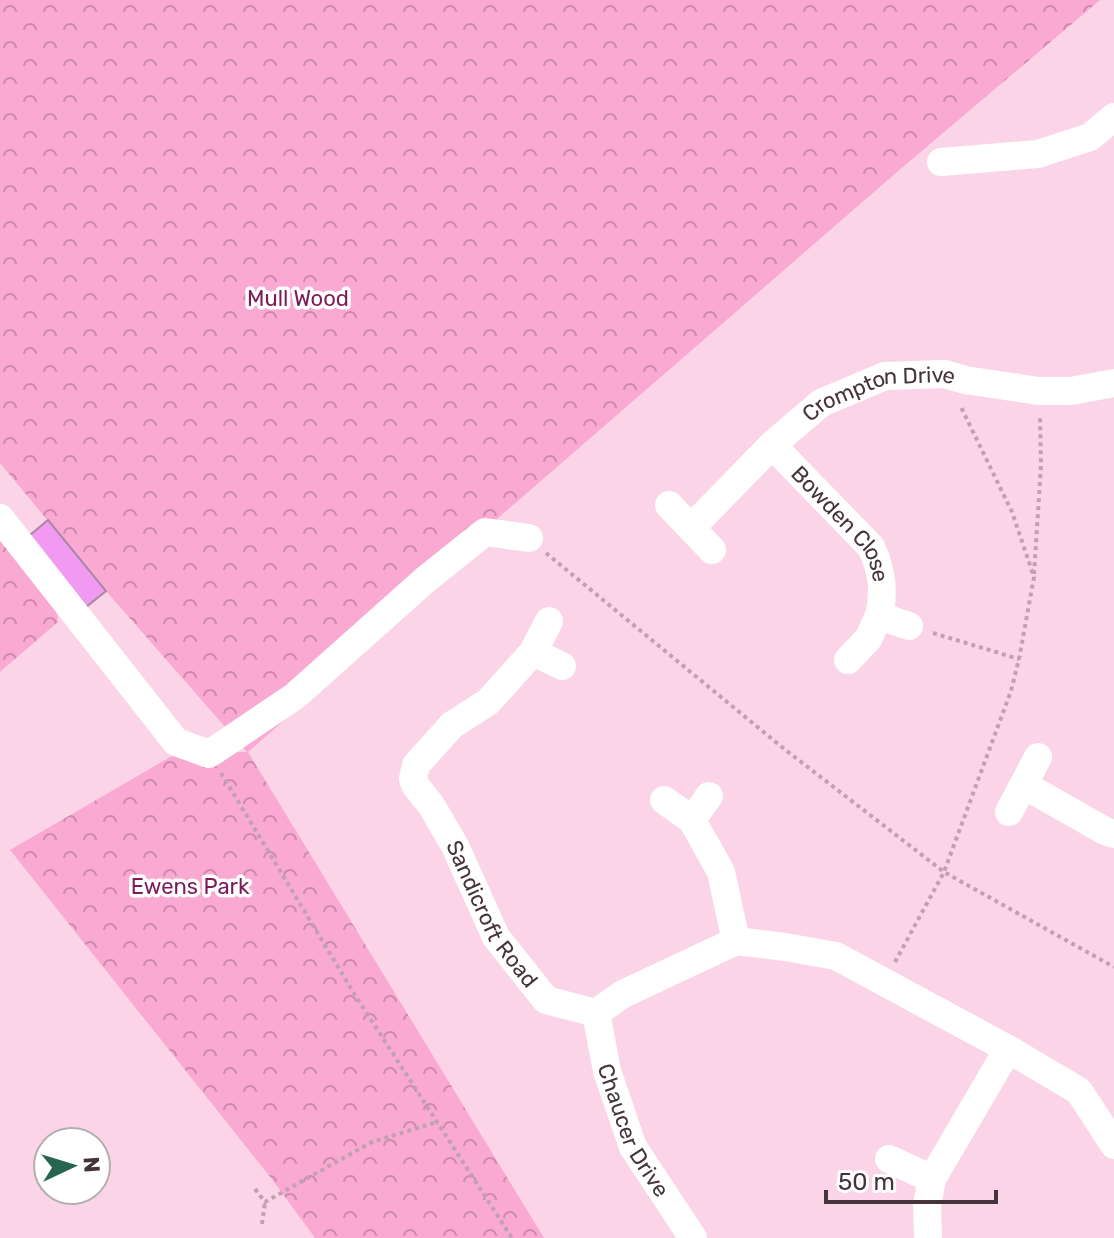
<svg xmlns="http://www.w3.org/2000/svg" width="1114" height="1238" font-family="Rubik,sans-serif">
  <style>
    .forest { fill: url(#forest-crowns) }
    .building { fill: #f29af1; stroke: #a987a7; stroke-width: 2 }
    .lines { fill: none; stroke-linecap: round; stroke-linejoin: round }
    .path { stroke: #c0a1b0; stroke-width: 4; stroke-dasharray: 4 4; stroke-linecap: butt }
    .minor { stroke: #fff; stroke-width: 28 }
    .labels { text-anchor: middle; stroke-width: 7; stroke-linejoin: round; paint-order: stroke }
    .park-label { font-size: 22px; fill: #7d1b58; stroke: #fff }
    .street-label { font-size: 22px; fill: #46343d; stroke: #fff }
  </style>
  <defs>
    <pattern id="forest-crowns" width="20" height="18" patternUnits="userSpaceOnUse" patternTransform="scale(2)"><rect width="20" height="18" fill="#faa9d3"/><path d="M2 6a3 3 0 1 1 6 0M12 15a3 3 0 1 1 6 0" fill="none" stroke="#cc8aac"/></pattern>
  </defs>
  <rect width="100%" height="100%" fill="#fbd5e7"/>
  <path class="forest" d="M0 0H1100L904 166 497 519 488 542 248 752 544 1238H315L271 1178 10 850 177 753 247 752 106 591 0 463Z
    M0 531 57 607 58 622 0 672Z"/>
  <path class="building" d="M48 520 106 591 86 607 29 536Z"/>
  <g class="lines">
    <path class="path" d="M546 553 783 748 944 872 1114 967
      M1034 574 1041 466 1040 415
      M933 633 1019 659
      M221 773 355 995 512 1238
      M895 962 944 872 1011 691 1019 659 1034 577 1012 512 960 405
      M255 1189 265 1202 372 1142 437 1122
      M262 1224 265 1202"/>
    <g class="minor">
      <path d="M941 162 1038 154 1090 137 1114 117"/>
      <path id="s1" d="M772 445 871 547C882 570 885 591 879 616"/>
      <path d="M669 505 712 550"/>
      <path d="M0 518 176 742 209 754 295 696 425 580 485 532 529 538"/>
      <path id="s2" d="M691 528 772 445 821 403 885 376 945 374 965 380 1039 391H1071L1114 383"/>
      <path id="s3" d="M549 621 533 652 488 702 452 725 416 765 413 779 415 785 431 805 455 846 496 937 546 1000 596 1013 623 994 736 941 785 947 836 956 1008 1049 1079 1091 1114 1145"/>
      <path d="M533 652 562 666"/>
      <path d="M848 660 868 639 879 616 909 626"/>
      <path d="M1024 785 1105 831 1114 834"/>
      <path d="M664 800 692 820 721 872 736 941"/>
      <path d="M1009 812 1038 757"/>
      <path d="M692 820 709 796"/>
      <path id="s4" d="M596 1013 607 1071 633 1147 693 1238"/>
      <path d="M889 1159 932 1179 1008 1049"/>
      <path d="M928 1238 927 1205 932 1179"/>
    </g>
  </g>
  <g class="labels">
    <g class="park-label">
      <text x="298" y="306">Mull Wood</text>
      <text x="190" y="894">Ewens Park</text>
    </g>
    <g class="street-label">
      <text dy="8" stroke="none"><textPath href="#s2" startOffset="240">Crompton Drive</textPath></text>
      <text dy="8" stroke="none"><textPath href="#s1" startOffset="106">Bowden Close</textPath></text>
      <text dy="8" stroke="none"><textPath href="#s3" startOffset="370">Sandicroft Road</textPath></text>
      <text dy="8" stroke="none"><textPath href="#s4" startOffset="124">Chaucer Drive</textPath></text>
    </g>
  </g>
  <g transform="translate(72 1166) rotate(86)"><circle r="38" fill="#ffffff" stroke="#b5aeb1" stroke-width="2"/>
  <path d="M0-6L14 30L0 20L-14 30Z" fill="#286550"/>
  <text y="-12" font-size="22" font-weight="bold" text-anchor="middle" fill="#46343d">N</text>
  </g>
  <path d="M826 1190v12h170v-12" fill="none" stroke="#46343d" stroke-width="4"/>
  <text x="838" y="1190" font-size="24" fill="#46343d" stroke="#ffffff" stroke-width="6" paint-order="stroke">50 m</text>
</svg>
